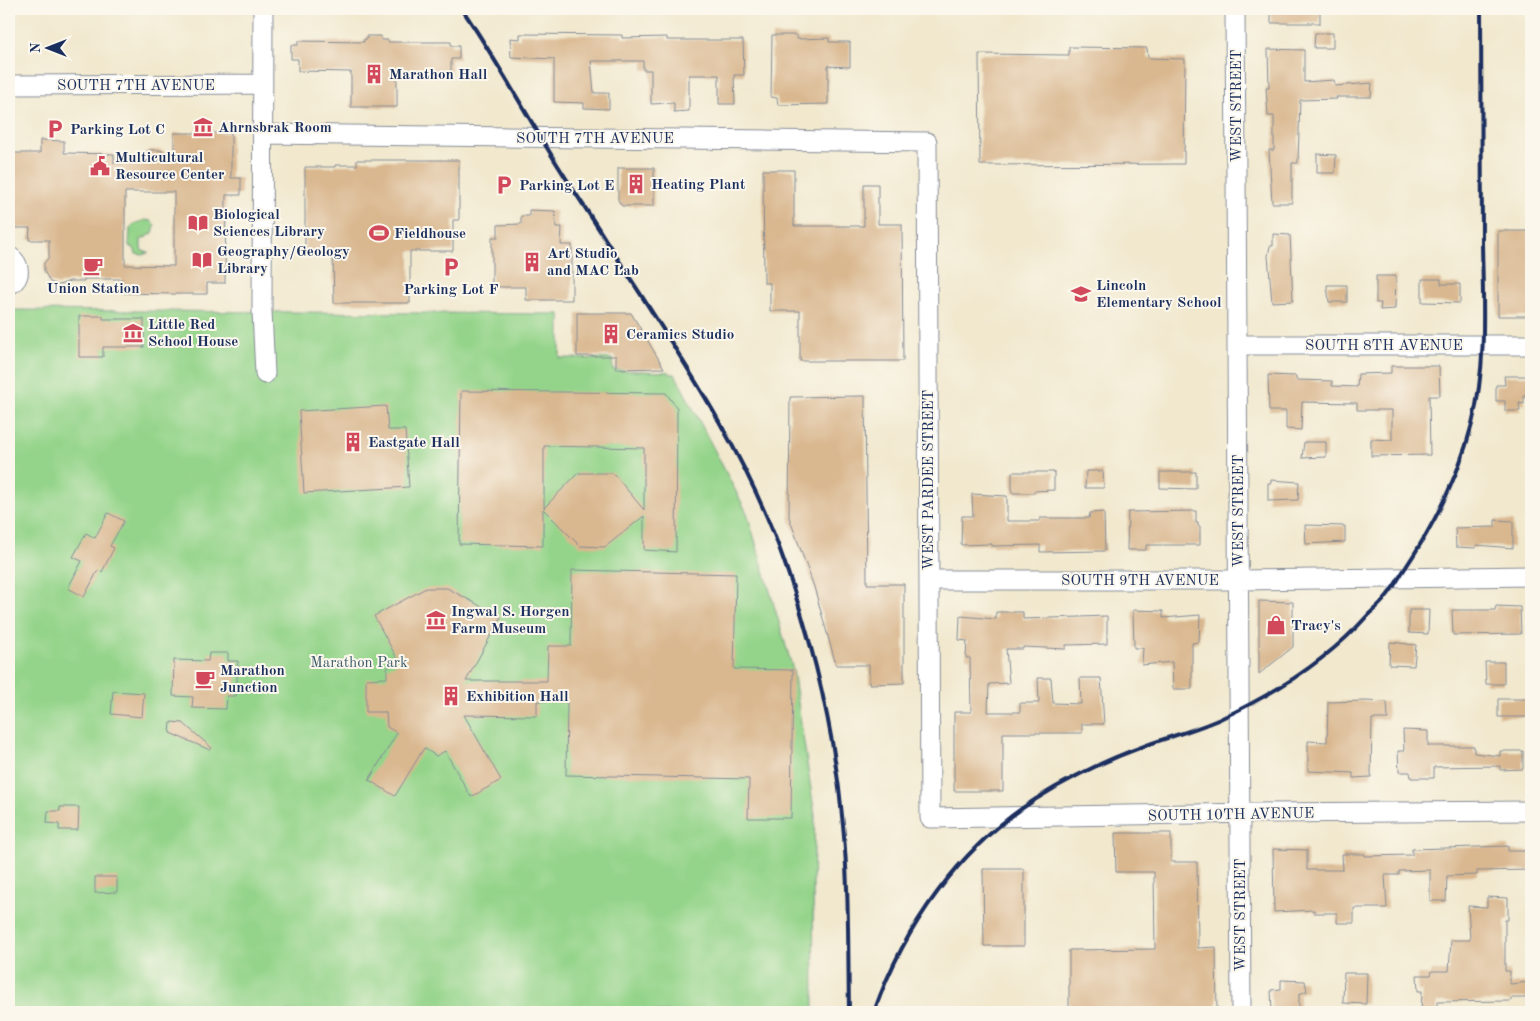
<svg xmlns="http://www.w3.org/2000/svg" width="1540" height="1021" font-family="'Old Standard TT',serif">
  <style>
    .green { fill: #94d48a; stroke: #588274 }
    .building { fill: #d9b78f; fill-rule: evenodd }
    .lines { fill: none; stroke-linecap: round; stroke-linejoin: round }
    .street-casing { stroke: #868c96; stroke-width: 21 }
    .street { stroke: #fff; stroke-width: 19 }
    .rail { stroke: #1b2f5e; stroke-width: 4 }
    .labels { text-anchor: middle; stroke-width: 4; stroke-linejoin: round; paint-order: stroke }
    .poi-label { font-size: 15px; font-weight: bold; fill: #1b2f5e; stroke: #fbf7ec; text-anchor: start }
    .street-label { font-size: 15px; fill: #1b2f5e; stroke: #fbf7ec }
    .park-label { font-size: 15px; fill: #395869; stroke: #fbf7ec }
  </style>
  <rect width="100%" height="100%" fill="#fbf7ec"/>
  <filter id="ink" filterUnits="userSpaceOnUse"><feTurbulence type="fractalNoise" baseFrequency=".02" numOctaves="2"/><feDisplacementMap in="SourceGraphic" scale="10" xChannelSelector="R" yChannelSelector="G"/><feConvolveMatrix kernelMatrix="1 2 1 2 8 2 1 2 1" color-interpolation-filters="sRGB"/></filter>
  <filter id="wash" filterUnits="userSpaceOnUse"><feTurbulence type="fractalNoise" baseFrequency=".0096" numOctaves="4" result="noise"/><feDisplacementMap in="SourceGraphic" scale="20" xChannelSelector="R" yChannelSelector="G"/><feGaussianBlur stdDeviation="1.12" result="paint"/><feColorMatrix in="noise" values="0 0 0 0 0 0 0 0 0 0 0 0 0 0 0 0 0 1.4 0 .05"/><feComposite in="paint" operator="in"/></filter>
  <g filter="url(#wash)">
    <rect width="100%" height="100%" fill="#f1e8ce"/>
    <path class="green" d="M145 220 151 221 155 225 153 233 141 240V248L142 251 149 252 143 255 136 254 134 248 129 246 130 229 134 224Z
      M9 310 560 314V358L612 359 613 370 669 372 670 374H675L747 513 793 670 815 816 813 881 814 1012H9Z"/>
    <g id="blocks">
      <path class="building" d="M1271 9H1320V23H1271Z
        M1315 33H1333V48H1314Z
        M520 34 622 35V38L667 37V40H743L744 75H734L735 104H719V75H689V111L674 112V103L651 104V70H643V61H591L594 93H609V109L584 108V103L554 102V59L511 57 510 38 520 39Z
        M772 35H797V39L829 38V42H850V67L828 66V104L778 105 777 98 771 97Z
        M367 36H381V40H388V42H451V46H459V59H451V72L397 71V107H351V72L298 71V59H291V45H298V41L364 42V39H367Z
        M1069 47 1147 48 1148 58 1185 59 1184 164 980 165 979 54 1069 55Z
        M1268 49 1304 50V82L1334 80 1335 86 1372 83 1371 97H1336L1337 99 1300 100 1298 163H1292V203H1272L1269 150H1274V116H1268L1266 88H1269Z
        M174 133H231V178H241V195H226L225 283H207V294H173L122 293V279H84V281H70L59 285 50 282 44 271V263L49 257V240H29L30 228H9V153H40V140L64 141V153L114 154V163H139L143 154 150 150H159L174 155ZM125 192H174V266L125 265Z
        M1317 154 1336 155 1335 173H1317Z
        M357 160H459V220H453V251H410V303H334L333 256H305V167H335V165H357Z
        M618 168H654V206H622L618 200Z
        M763 170H794V226H864V184H878V224H902L903 361H800V311H770V283H764Z
        M529 210 555 211 556 227H562L561 245H572V300H526V287H492V237H498V225L521 224V216H529Z
        M1498 231H1531V316H1498Z
        M1273 234 1290 235 1293 301 1272 302 1268 256 1270 246H1273Z
        M1376 276H1396L1395 309 1380 310 1381 303H1376Z
        M1422 279H1441V284H1460V303L1422 302Z
        M1327 285H1347V302H1329Z
        M577 313H631L664 368 616 369V356H577Z
        M79 316H103V319H144V347H103V357H79Z
        M1391 366H1439L1440 396H1429L1430 455 1371 456V439L1392 440V410H1357V403L1302 402 1301 430 1286 429V411H1269L1268 375 1296 376V380L1332 381V386L1357 387 1358 374 1391 373Z
        M1504 376H1531V394L1524 395V404L1519 403 1520 411H1505V401H1496V385H1505Z
        M461 391 666 393 677 408 676 552 644 550V516L605 547 580 546 543 509V546L459 544ZM544 446 644 448V510L613 473H578L544 508Z
        M865 396 867 584H904V683L869 684V665H836L814 587 789 517 790 397Z
        M386 406 388 430H405L409 487 304 493 299 411Z
        M1304 442H1326V457L1302 458Z
        M1086 471H1103L1104 488H1085Z
        M1012 472H1054V490L1034 491V493H1012Z
        M1160 472H1196V489L1160 488Z
        M1271 480 1299 482 1298 500 1268 501V483H1271Z
        M972 494 1007 496V521H1040V518H1089L1090 513 1104 512 1105 551 1040 552V545L992 546V544L961 545 962 516H973Z
        M1196 511V523H1198V526H1200V545H1146V550H1127L1128 512Z
        M108 513 124 521 110 546 114 548 102 572 98 570 84 597 68 588 82 561 73 557 86 533 95 538Z
        M1495 520 1513 521V548L1476 545V548L1456 547 1455 528 1495 527Z
        M1305 525 1345 526V542L1306 544Z
        M572 570 736 574 734 669 793 670 791 818H748L749 779 566 775 567 702 537 701V716L464 715 501 780 471 797 445 751 436 756 424 748 395 796 369 780 397 733 387 727 386 712H366V679L387 678V668L399 662 374 616 426 588H447L501 617 466 681H547L548 646H571Z
        M1259 601 1293 602V647L1259 674Z
        M1496 606 1520 607 1521 634 1453 635 1452 610H1495Z
        M1133 610 1163 611V618L1200 615 1199 642 1192 643V689H1173L1172 662 1142 665 1143 648H1134Z
        M1409 610H1429L1428 634 1409 633Z
        M996 612H1023V619L1107 616V644L1066 645V649L1023 647V649H1006L1009 683 989 684 988 712H1020V703H1039L1038 678H1051L1053 703 1081 704 1080 678H1101L1104 724H1082V733H1003V791H954V712H971L970 658H966L967 641 959 640 960 616 996 619Z
        M1390 642 1416 645 1414 666 1389 665Z
        M209 653H228V661H238L236 696H227L226 709 192 708 193 697 173 696 174 660 208 661Z
        M1485 662H1504V684H1486Z
        M113 691 144 693 142 717 111 714Z
        M1498 699H1531V717H1498Z
        M1365 701 1387 702 1388 719H1372L1371 777 1353 778V773L1308 771V741L1327 742 1328 702Z
        M171 722 183 723 212 748 210 750 170 733Z
        M1403 730 1428 731V746H1474V753L1500 756V751H1523V769L1500 770V766L1434 767V778H1411L1410 772H1399L1398 751H1404Z
        M60 807H79L78 830H59V824L47 823 48 811H60Z
        M1115 833H1171V862H1197L1198 948 1216 947 1217 1012H1069V950L1155 949 1154 872H1116Z
        M1508 846V851H1531V870L1477 871V875L1447 876 1446 901H1430V870L1399 871V875H1385L1387 908H1354V923H1337V913H1314V910L1274 912 1273 849 1307 850V870H1343L1342 854H1365V856L1412 855V849Z
        M983 869H1024V946H984Z
        M95 877H117V892L95 893Z
        M1487 897 1508 898V920H1505V971H1510V984L1531 982V998H1511V1001L1437 1002V1012H1421L1422 991H1418L1417 975H1431L1432 971H1449L1451 940H1470L1468 906 1487 907Z
        M1344 973H1367L1366 1004 1343 1003Z
        M1281 980 1305 981 1307 991 1299 994V1012H1272L1271 990 1281 989Z"/>
    </g>
  </g>
  <g filter="url(#ink)">
    <use href="#blocks" fill-opacity="0" stroke="#868c96" stroke-width="1"/>
    <g class="lines">
      <defs>
        <path id="street" d="M263 9 262 311 265 374
          M1235 9 1241 1012
          M9 85 263 84
          M263 134 927 142 930 818 1260 813 1531 811
          M9 256C21 264 22 278 9 285
          M1237 345H1531
          M929 580H1238L1531 576"/>
      </defs>
      <use href="#street" class="street-casing"/>
      <use href="#street" class="street"/>
      <path class="rail" d="M462 9C490 50 514 93 540 136 559 169 581 201 602 234 668 339 743 443 784 561 814 646 835 735 843 825 849 887 848 950 849 1012
        M874 1012C904 927 959 848 1036 799 1071 777 1108 759 1147 745 1171 736 1196 730 1220 719 1274 694 1328 660 1368 615 1374 609 1381 604 1386 597 1393 589 1398 579 1404 570 1434 525 1459 476 1472 424 1487 364 1483 303 1482 243 1482 165 1481 87 1481 9"/>
    </g>
  </g>
  <defs>
    <symbol id="building-bare" viewBox="-9 -9 18 18"><path d="M-4-6H4V6H1V3H-1V6H-4ZM-2.5-4.3h1.7v1.8h-1.7ZM.8-4.3h1.7v1.8H.8ZM-2.5-1h1.7V.8h-1.7ZM.8-1h1.7V.8H.8Z" fill="#d1495b" stroke="#fbf7ec" stroke-width="2.5" paint-order="stroke"/></symbol>
    <symbol id="museum-bare" viewBox="-9 -9 18 18"><path d="M0-6L6-3V-2H-6V-3ZM-5-1h2V3h-2ZM-1-1h2V3h-2ZM3-1h2V3H3ZM-6 4H6V6H-6Z" fill="#d1495b" stroke="#fbf7ec" stroke-width="2.5" paint-order="stroke"/></symbol>
    <symbol id="parking-bare" viewBox="-9 -9 18 18"><path d="M-3.5-5.5H1a3.5 3.5 0 0 1 0 7H-1V5.5H-3.5ZM-1-3.4V-.6H.8a1.4 1.4 0 0 0 0-2.8Z" fill="#d1495b" stroke="#fbf7ec" stroke-width="2.5" paint-order="stroke"/></symbol>
    <symbol id="civic-bare" viewBox="-9 -9 18 18"><path d="M-.6-6.5H3V-4.5H.6V-3L4-1V1h2V6H-6V1h2V-1L-.6-3ZM-1.2 2.5V6h2.4V2.5Z" fill="#d1495b" stroke="#fbf7ec" stroke-width="2.5" paint-order="stroke"/></symbol>
    <symbol id="library-bare" viewBox="-9 -9 18 18"><path d="M-6-4Q-3-5.5-.7-3.5V5Q-3 3-6 4ZM6-4Q3-5.5 .7-3.5V5Q3 3 6 4Z" fill="#d1495b" stroke="#fbf7ec" stroke-width="2.5" paint-order="stroke"/></symbol>
    <symbol id="stadium-bare" viewBox="-9 -9 18 18"><path d="M0-5a6.5 5 0 1 0 0 10a6.5 5 0 1 0 0-10ZM-3.5-1.8h7v3.6h-7Z" fill="#d1495b" stroke="#fbf7ec" stroke-width="2.5" paint-order="stroke"/></symbol>
    <symbol id="cafe-bare" viewBox="-9 -9 18 18"><path d="M-5.5-4.5H6V0H3Q3 3.5 0 3.5H-2.5Q-5.5 3.5-5.5 0ZM3-3.2v2h1.7v-2ZM-6 4.5H4V6H-6Z" fill="#d1495b" stroke="#fbf7ec" stroke-width="2.5" paint-order="stroke"/></symbol>
    <symbol id="school-bare" viewBox="-9 -9 18 18"><path d="M0-5L7-2L0 1L-7-2ZM-4 1L0 2.5L4 1V4Q0 6-4 4Z" fill="#d1495b" stroke="#fbf7ec" stroke-width="2.5" paint-order="stroke"/></symbol>
    <symbol id="shop-bare" viewBox="-9 -9 18 18"><path d="M-5-2.5h2.3a2.7 3.5 0 0 1 5.4 0H5L5.5 6h-11ZM-1.5-2.5h3a1.5 2.3 0 0 0-3 0Z" fill="#d1495b" stroke="#fbf7ec" stroke-width="2.5" paint-order="stroke"/></symbol>
  </defs>
  <g fill-rule="evenodd">
    <use href="#building-bare" x="360" y="60" width="28" height="28"/>
    <use href="#museum-bare" x="189" y="113" width="28" height="28"/>
    <use href="#parking-bare" x="41" y="115" width="28" height="28"/>
    <use href="#civic-bare" x="86" y="152" width="28" height="28"/>
    <use href="#building-bare" x="622" y="170" width="28" height="28"/>
    <use href="#parking-bare" x="490" y="171" width="28" height="28"/>
    <use href="#library-bare" x="184" y="209" width="28" height="28"/>
    <use href="#stadium-bare" x="365" y="219" width="28" height="28"/>
    <use href="#library-bare" x="188" y="246" width="28" height="28"/>
    <use href="#building-bare" x="518" y="248" width="28" height="28"/>
    <use href="#cafe-bare" x="79" y="252" width="28" height="28"/>
    <use href="#parking-bare" x="437" y="253" width="28" height="28"/>
    <use href="#school-bare" x="1067" y="280" width="28" height="28"/>
    <use href="#museum-bare" x="119" y="319" width="28" height="28"/>
    <use href="#building-bare" x="597" y="320" width="28" height="28"/>
    <use href="#building-bare" x="339" y="428" width="28" height="28"/>
    <use href="#museum-bare" x="422" y="606" width="28" height="28"/>
    <use href="#shop-bare" x="1262" y="611" width="28" height="28"/>
    <use href="#cafe-bare" x="191" y="665" width="28" height="28"/>
    <use href="#building-bare" x="437" y="682" width="28" height="28"/>
  </g>
  <g class="labels">
    <g class="poi-label">
      <text x="389" y="79">Marathon Hall</text>
      <text x="218" y="132">Ahrnsbrak Room</text>
      <text x="70" y="134">Parking Lot C</text>
      <text x="115" y="162">Multicultural<tspan x="115" dy="17">Resource Center</tspan></text>
      <text x="651" y="189">Heating Plant</text>
      <text x="519" y="190">Parking Lot E</text>
      <text x="213" y="219">Biological<tspan x="213" dy="17">Sciences Library</tspan></text>
      <text x="394" y="238">Fieldhouse</text>
      <text x="217" y="256">Geography/Geology<tspan x="217" dy="17">Library</tspan></text>
      <text x="547" y="258">Art Studio<tspan x="547" dy="17">and MAC Lab</tspan></text>
      <text x="1096" y="290">Lincoln<tspan x="1096" dy="17">Elementary School</tspan></text>
      <text x="93" y="293" text-anchor="middle">Union Station</text>
      <text x="451" y="294" text-anchor="middle">Parking Lot F</text>
      <text x="148" y="329">Little Red<tspan x="148" dy="17">School House</tspan></text>
      <text x="626" y="339">Ceramics Studio</text>
      <text x="368" y="447">Eastgate Hall</text>
      <text x="451" y="616">Ingwal S. Horgen<tspan x="451" dy="17">Farm Museum</tspan></text>
      <text x="1291" y="630">Tracy's</text>
      <text x="220" y="675">Marathon<tspan x="220" dy="17">Junction</tspan></text>
      <text x="466" y="701">Exhibition Hall</text>
    </g>
    <g class="street-label">
      <text x="136" y="90">SOUTH 7TH AVENUE</text>
      <text transform="translate(1236 106) rotate(-90)" y="5">WEST STREET</text>
      <text x="595" y="143">SOUTH 7TH AVENUE</text>
      <text x="1384" y="350">SOUTH 8TH AVENUE</text>
      <text transform="translate(928 480) rotate(-90)" y="5">WEST PARDEE STREET</text>
      <text transform="translate(1238 511) rotate(-90)" y="5">WEST STREET</text>
      <text x="1140" y="585">SOUTH 9TH AVENUE</text>
      <text transform="translate(1231 814) rotate(-1)" y="5">SOUTH 10TH AVENUE</text>
      <text transform="translate(1240 915) rotate(-90)" y="5">WEST STREET</text>
    </g>
    <g class="park-label">
      <text x="359" y="667">Marathon Park</text>
    </g>
  </g>
  <rect width="1540" height="1021" fill="none" stroke="#fbf7ec" stroke-width="30"/>
  <g transform="translate(48 48) rotate(270)" stroke="#fbf7ec" stroke-width="4" paint-order="stroke">
  <path d="M0-4L9 19L0 12L-9 19Z" fill="#1b2f5e"/>
  <text y="-8" font-size="14" font-weight="bold" text-anchor="middle" fill="#1b2f5e">N</text>
  </g>
</svg>
